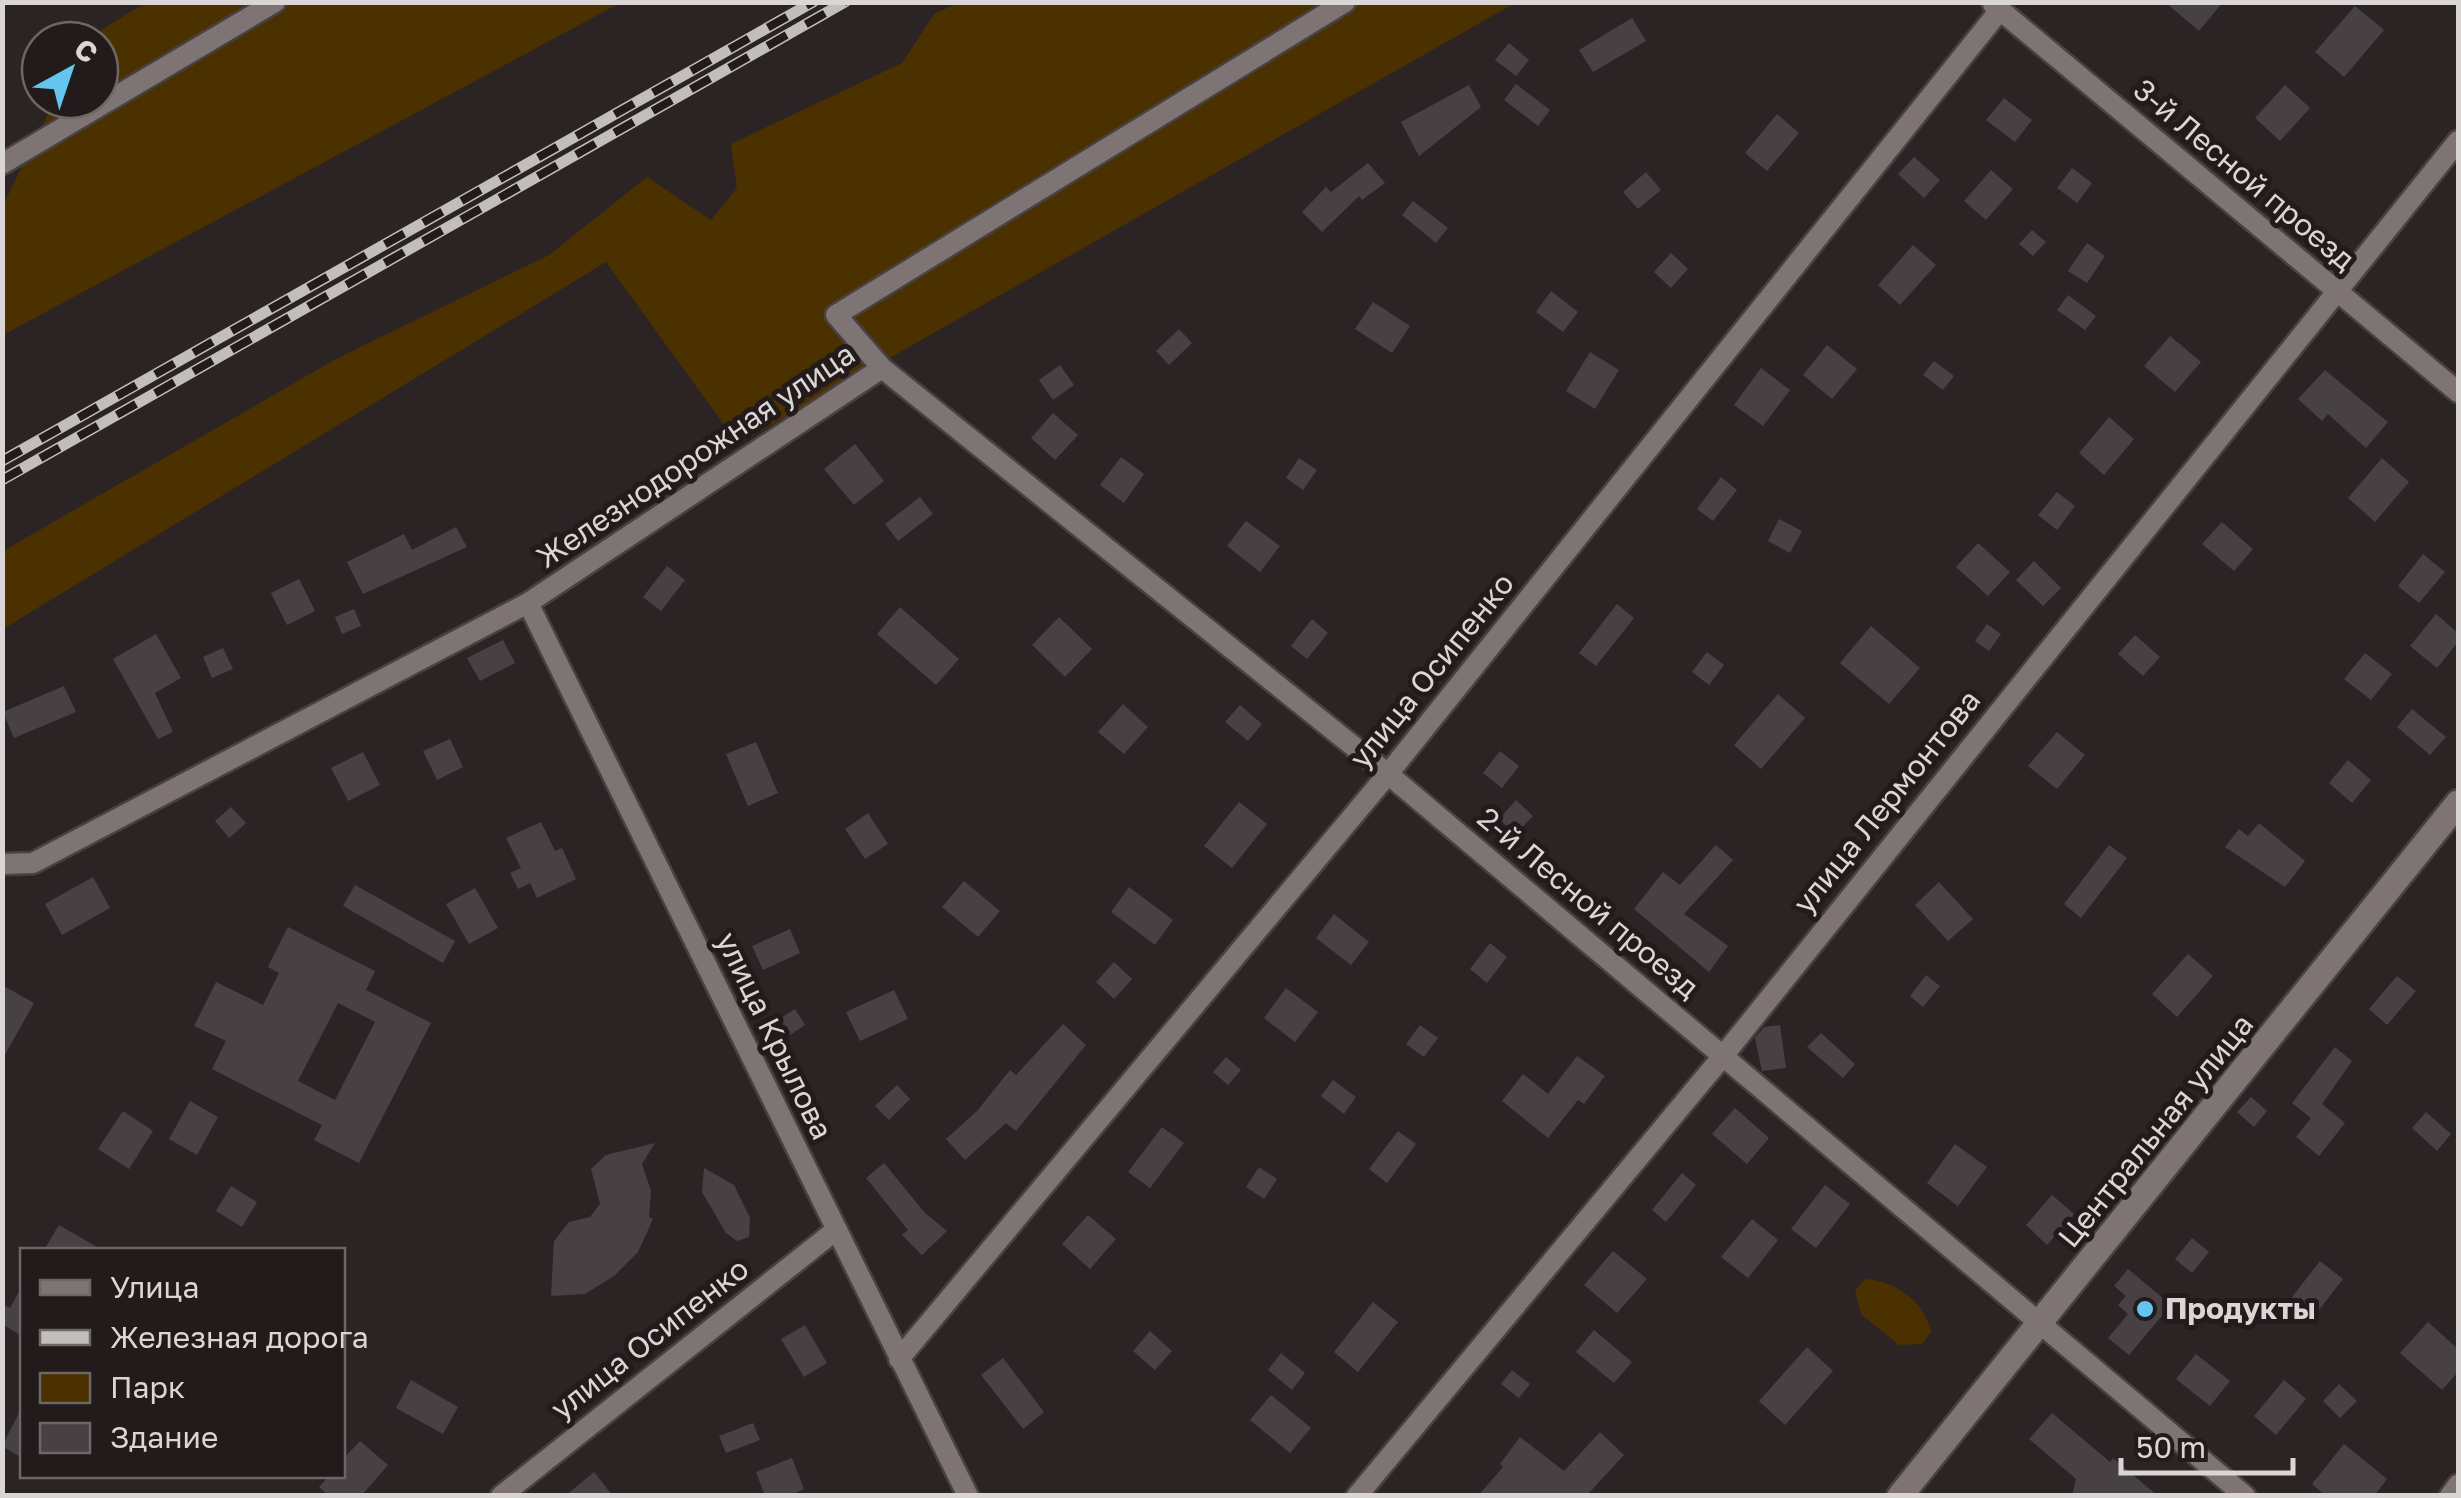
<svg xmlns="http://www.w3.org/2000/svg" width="2461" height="1498" font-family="'Golos Text',sans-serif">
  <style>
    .green { fill: #4b3100 }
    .building { fill: #484144; fill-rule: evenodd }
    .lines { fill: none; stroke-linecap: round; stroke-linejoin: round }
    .minor-casing { stroke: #484142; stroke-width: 25 }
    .tertiary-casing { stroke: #484142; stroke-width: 30 }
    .minor { stroke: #7e7474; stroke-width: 20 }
    .tertiary { stroke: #7e7474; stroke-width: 25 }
    .rail-casing { stroke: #c3bebe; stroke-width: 11 }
    .rail { stroke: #231b1b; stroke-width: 8; stroke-dasharray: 22; stroke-linecap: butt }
    .poi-dot { fill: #64c5ee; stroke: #231b1b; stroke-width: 4 }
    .labels { text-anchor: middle; stroke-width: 10; stroke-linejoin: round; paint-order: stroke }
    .street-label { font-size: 30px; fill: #dbd6d6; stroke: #231b1b }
    .poi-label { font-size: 30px; font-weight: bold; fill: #dbd6d6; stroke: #231b1b; text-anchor: start }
  </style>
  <rect width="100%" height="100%" fill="#2c2424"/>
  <path class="green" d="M145 3H620L3 335 2 207 55 100H100V40H85Z
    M958 3H1515L738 444 606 262 3 629V551L336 359 549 255 647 177 711 220 737 188 731 144 902 63 934 14Z
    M1865 1279C1896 1281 1924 1301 1931 1332L1922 1344 1899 1345 1861 1314 1855 1291Z"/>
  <path class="building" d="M2165 2H2223L2199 31Z
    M2355 6 2384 30 2344 77 2315 52Z
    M1632 18 1646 41 1593 72 1579 50Z
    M1509 43 1529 60 1516 76 1495 60Z
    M1516 84 1550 110 1538 126 1504 100Z
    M1469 85 1481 107 1419 156 1401 122Z
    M2285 85 2310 108 2280 141 2255 118Z
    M2004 98 2032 120 2015 142 1986 120Z
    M1777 114 1799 133 1767 171 1745 153Z
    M1914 157 1940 180 1924 198 1898 174Z
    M1368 163 1385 183 1362 200 1359 196 1322 232 1302 212 1326 187 1331 192Z
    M2072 168 2092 183 2077 203 2057 188Z
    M1991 170 2013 189 1986 220 1964 201Z
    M1646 172 1661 190 1638 209 1623 192Z
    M1413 201 1448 228 1436 243 1402 215Z
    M2032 230 2046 242 2033 256 2019 244Z
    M2087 243 2105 256 2087 283 2068 271Z
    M1913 245 1936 265 1900 305 1878 285Z
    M1671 253 1688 269 1671 288 1654 272Z
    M1551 291 1578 312 1563 332 1536 312Z
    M2068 295 2096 316 2085 330 2057 310Z
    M1373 302 1410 326 1392 353 1355 329Z
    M1179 329 1192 343 1169 365 1156 351Z
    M2170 336 2201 362 2175 392 2144 366Z
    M1827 345 1857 369 1832 399 1803 375Z
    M1590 352 1619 370 1595 409 1566 391Z
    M1934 361 1954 376 1943 390 1923 375Z
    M1060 365 1074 385 1053 400 1039 380Z
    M1761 368 1790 390 1763 426 1734 405Z
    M2325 370 2388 422 2366 448 2328 414 2322 421 2298 399Z
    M1053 413 1078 435 1055 460 1031 438Z
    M2109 417 2134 439 2104 475 2079 453Z
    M855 444 884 481 854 505 824 469Z
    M1121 457 1144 474 1124 503 1100 485Z
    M1299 458 1317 470 1303 490 1286 478Z
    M2382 458 2409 482 2375 522 2348 498Z
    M1721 477 1737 490 1713 521 1697 509Z
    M2057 492 2075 506 2057 530 2038 515Z
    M920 497 933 514 898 541 885 524Z
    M1779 519 1802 531 1790 553 1768 541Z
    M1246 521 1280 546 1260 572 1227 546Z
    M2222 522 2253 549 2234 571 2202 544Z
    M456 527 467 547 363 594 347 562 404 534 412 550Z
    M1978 543 2010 572 1988 596 1956 567Z
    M2423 554 2445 572 2419 603 2398 586Z
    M2034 561 2061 588 2043 606 2016 580Z
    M667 566 685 580 661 611 643 597Z
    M299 579 315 611 287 625 271 593Z
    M1617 604 1634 618 1596 666 1579 653Z
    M900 607 959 659 936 685 877 634Z
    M354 609 361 626 342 634 335 617Z
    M2436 614 2458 633V642L2437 668 2410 646Z
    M1059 617 1092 649 1065 677 1032 645Z
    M1312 619 1328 633 1307 659 1291 646Z
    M1987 624 2001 634 1989 651 1975 641Z
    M1871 626 1920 668 1889 704 1840 663Z
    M156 634 181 678 155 693 173 732 158 739 113 659Z
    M2135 635 2160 657 2143 676 2118 654Z
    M503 640 515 663 480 681 467 658Z
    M223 648 233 669 212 678 203 657Z
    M1707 652 1724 665 1709 685 1692 672Z
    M2365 653 2392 674 2371 700 2344 679Z
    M64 686 76 712 14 738 3 712Z
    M1778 694 1805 718 1761 769 1734 745Z
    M1123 704 1148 727 1124 754 1098 732Z
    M1240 705 1262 724 1248 741 1225 722Z
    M2412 709 2446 737 2430 755 2397 727Z
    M2057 732 2085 755 2057 789 2028 766Z
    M450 739 463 767 437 780 423 751Z
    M756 742 778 793 748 806 726 754Z
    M1500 751 1519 766 1502 788 1483 773Z
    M363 752 380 785 348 801 331 768Z
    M2348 760 2371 780 2352 803 2329 783Z
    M1516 800 1533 816 1515 834 1499 819Z
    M1239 802 1267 824 1232 868 1204 846Z
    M231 807 246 823 229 838 215 821Z
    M868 813 888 844 865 859 845 829Z
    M541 822 555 851 562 848 576 879 537 898 530 883 518 889 510 873 521 868 506 838Z
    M2259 823 2305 861 2285 887 2225 847 2239 829 2248 836Z
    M1716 845 1733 860 1684 914 1728 946 1709 972 1634 909 1663 872 1680 885Z
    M2109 845 2127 858 2081 918 2064 904Z
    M93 877 110 908 62 935 45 904Z
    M964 881 1000 911 978 937 942 907Z
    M1939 882 1973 919 1948 941 1915 905Z
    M355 885 455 941 443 963 343 906Z
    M1129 887 1173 920 1155 945 1111 912Z
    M475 888 498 928 469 944 446 904Z
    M1334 914 1369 942 1351 965 1316 938Z
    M288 927 375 971 366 990 431 1023 359 1163 314 1140 322 1125 212 1069 226 1041 194 1026 216 982 263 1005 279 973 268 967ZM338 1003 375 1022 335 1100 298 1081Z
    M790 929 800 953 763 970 752 946Z
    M1490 943 1507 957 1487 983 1470 969Z
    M2188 954 2213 976 2177 1017 2152 994Z
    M1114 962 1132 979 1114 999 1096 982Z
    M1926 975 1940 986 1923 1007 1910 996Z
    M2397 976 2416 991 2387 1025 2369 1009Z
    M2 985 34 1003 2 1060Z
    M1286 988 1318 1012 1295 1042 1264 1018Z
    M894 990 908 1019 860 1041 846 1012Z
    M795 1009 805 1025 784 1039 773 1023Z
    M1063 1024 1086 1045 1016 1131 1006 1123 965 1160 946 1139 977 1111 1010 1070 1016 1075Z
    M1420 1025 1438 1038 1424 1057 1406 1044Z
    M1780 1025 1786 1068 1762 1071 1755 1038 1764 1027Z
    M1821 1033 1855 1064 1843 1078 1807 1047Z
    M2335 1047 2352 1061 2322 1104 2345 1123 2319 1156 2296 1137 2311 1118 2292 1103Z
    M1577 1056 1605 1076 1584 1104 1578 1100 1548 1138 1502 1101 1523 1074 1548 1094Z
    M1226 1057 1241 1070 1228 1085 1213 1072Z
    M1333 1080 1356 1097 1344 1114 1321 1096Z
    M897 1085 910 1099 889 1120 875 1106Z
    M2251 1097 2267 1111 2254 1127 2237 1112Z
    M190 1101 218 1117 197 1155 169 1139Z
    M1735 1108 1769 1138 1747 1164 1712 1134Z
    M123 1111 153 1131 129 1169 98 1149Z
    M2426 1112 2451 1134 2437 1151 2412 1128Z
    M1162 1127 1184 1143 1150 1188 1128 1172Z
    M1398 1131 1416 1144 1387 1183 1369 1169Z
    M655 1143 642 1164 651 1191 649 1217 653 1219 638 1252 614 1276 585 1294 551 1296 554 1241 569 1222 590 1217 600 1204 591 1169 606 1155Z
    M1955 1144 1987 1167 1958 1206 1927 1183Z
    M884 1163 925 1213 947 1231 922 1255 902 1235 908 1230 866 1178Z
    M1259 1167 1277 1179 1264 1199 1246 1187Z
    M704 1168 734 1185 750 1218 749 1237 737 1241 726 1233 702 1192Z
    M1682 1173 1696 1185 1666 1222 1652 1210Z
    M1825 1185 1850 1204 1816 1248 1791 1229Z
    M231 1186 257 1202 242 1227 216 1211Z
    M2052 1195 2074 1214 2047 1245 2026 1225Z
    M1088 1215 1116 1239 1090 1269 1062 1244Z
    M1752 1219 1778 1240 1748 1278 1721 1257Z
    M59 1225 102 1250H44Z
    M2192 1238 2209 1252 2192 1273 2175 1259Z
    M1613 1251 1647 1279 1617 1313 1584 1285Z
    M2320 1261 2343 1279 2315 1315 2292 1297Z
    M2128 1269 2171 1305 2129 1355 2108 1338 2128 1314 2118 1305 2126 1296 2114 1286Z
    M22 1286V1336L2 1324V1304L10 1308Z
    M1373 1302 1398 1322 1358 1372 1334 1352Z
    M2428 1322 2458 1349V1372L2442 1390 2400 1353Z
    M805 1325 827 1363 804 1377 781 1339Z
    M1594 1330 1632 1362 1614 1383 1576 1352Z
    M1150 1331 1172 1351 1155 1370 1133 1351Z
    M1807 1347 1833 1371 1785 1425 1759 1401Z
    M1281 1353 1305 1373 1292 1390 1268 1370Z
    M2196 1354 2230 1381 2210 1406 2176 1379Z
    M1003 1358 1044 1412 1023 1429 981 1375Z
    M1512 1370 1530 1384 1519 1398 1501 1384Z
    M411 1380 458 1407 443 1434 396 1408Z
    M2284 1380 2306 1399 2276 1435 2254 1416Z
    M2339 1384 2357 1401 2340 1418 2323 1401Z
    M1271 1395 1311 1428 1290 1453 1250 1420Z
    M22 1407V1458L2 1446Z
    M2052 1413 2110 1462 2113 1458 2158 1496H2072L2076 1479 2029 1439Z
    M753 1423 760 1440 726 1453 719 1436Z
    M1600 1432 1624 1455 1586 1496H1478L1503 1467 1500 1464 1520 1437 1564 1471Z
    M360 1441 388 1465 361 1496H329L319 1487 329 1476H342V1460Z
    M2344 1444 2387 1479 2374 1496H2326L2312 1484Z
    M792 1458 804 1489 788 1496H765L756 1472Z
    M594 1472 613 1496H565Z"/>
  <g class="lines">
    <defs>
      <path id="minor" d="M1993 4 2458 392
        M2 164 275 2
        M882 368 1388 774 2245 1496
        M528 603 968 1496
        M2 864 33 863 528 603 882 368 836 315 1345 2
        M899 1359 1388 774 2000 10
        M501 1496 836 1230
        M1357 1496 1723 1056 2458 141
        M2450 1496 2458 1485"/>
      <path id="tertiary" d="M1900 1496 2458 803"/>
    </defs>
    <use href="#minor" class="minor-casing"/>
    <use href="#tertiary" class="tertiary-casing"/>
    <use href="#minor" class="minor"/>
    <use href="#tertiary" class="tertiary"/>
    <defs>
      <path id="rail" d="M2 461 813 2
        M2 480 845 2"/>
    </defs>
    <use href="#rail" class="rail-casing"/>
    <use href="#rail" class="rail"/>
  </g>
  <circle class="poi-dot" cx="2145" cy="1309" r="10"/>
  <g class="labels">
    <g class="street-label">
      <text transform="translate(2244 175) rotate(40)" y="10">3-й Лесной проезд</text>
      <text transform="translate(696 456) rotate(-34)" y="10">Железнодорожная улица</text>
      <text transform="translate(1432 671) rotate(-51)" y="10">улица Осипенко</text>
      <text transform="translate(1887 802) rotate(-51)" y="10">улица Лермонтова</text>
      <text transform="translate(1588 903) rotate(40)" y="10">2-й Лесной проезд</text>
      <text transform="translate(774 1036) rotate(64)" y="10">улица Крылова</text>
      <text transform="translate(2156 1131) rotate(-51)" y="10">Центральная улица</text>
      <text transform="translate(650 1339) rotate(-38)" y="10">улица Осипенко</text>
    </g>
    <g class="poi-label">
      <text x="2165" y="1319">Продукты</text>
    </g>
  </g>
  <rect width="2461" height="1498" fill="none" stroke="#dbd6d6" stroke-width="10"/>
  <rect x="20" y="1248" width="325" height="230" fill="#231b1b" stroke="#6d6666" stroke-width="2.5"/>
  <rect x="40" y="1280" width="50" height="15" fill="#7e7474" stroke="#6d6666" stroke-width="2.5"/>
  <text x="110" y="1298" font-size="30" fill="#dbd6d6">Улица</text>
  <rect x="40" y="1330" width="50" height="15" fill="#c3bebe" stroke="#6d6666" stroke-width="2.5"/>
  <text x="110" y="1348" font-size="30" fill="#dbd6d6">Железная дорога</text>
  <rect x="40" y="1373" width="50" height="30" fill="#4b3100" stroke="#6d6666" stroke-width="2.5"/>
  <text x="110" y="1398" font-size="30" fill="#dbd6d6">Парк</text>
  <rect x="40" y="1423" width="50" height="30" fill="#484144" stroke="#6d6666" stroke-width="2.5"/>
  <text x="110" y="1448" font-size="30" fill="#dbd6d6">Здание</text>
  <g transform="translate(70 70) rotate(40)"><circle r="48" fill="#231b1b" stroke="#6d6666" stroke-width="2.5"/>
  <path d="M0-8L18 38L0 25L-18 38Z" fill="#64c5ee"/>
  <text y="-15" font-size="28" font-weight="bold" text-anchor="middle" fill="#dbd6d6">С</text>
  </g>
  <path d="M2121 1458v15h172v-15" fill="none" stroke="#dbd6d6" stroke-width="5"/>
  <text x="2136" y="1458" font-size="30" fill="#dbd6d6" stroke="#231b1b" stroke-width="8" paint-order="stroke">50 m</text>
</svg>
